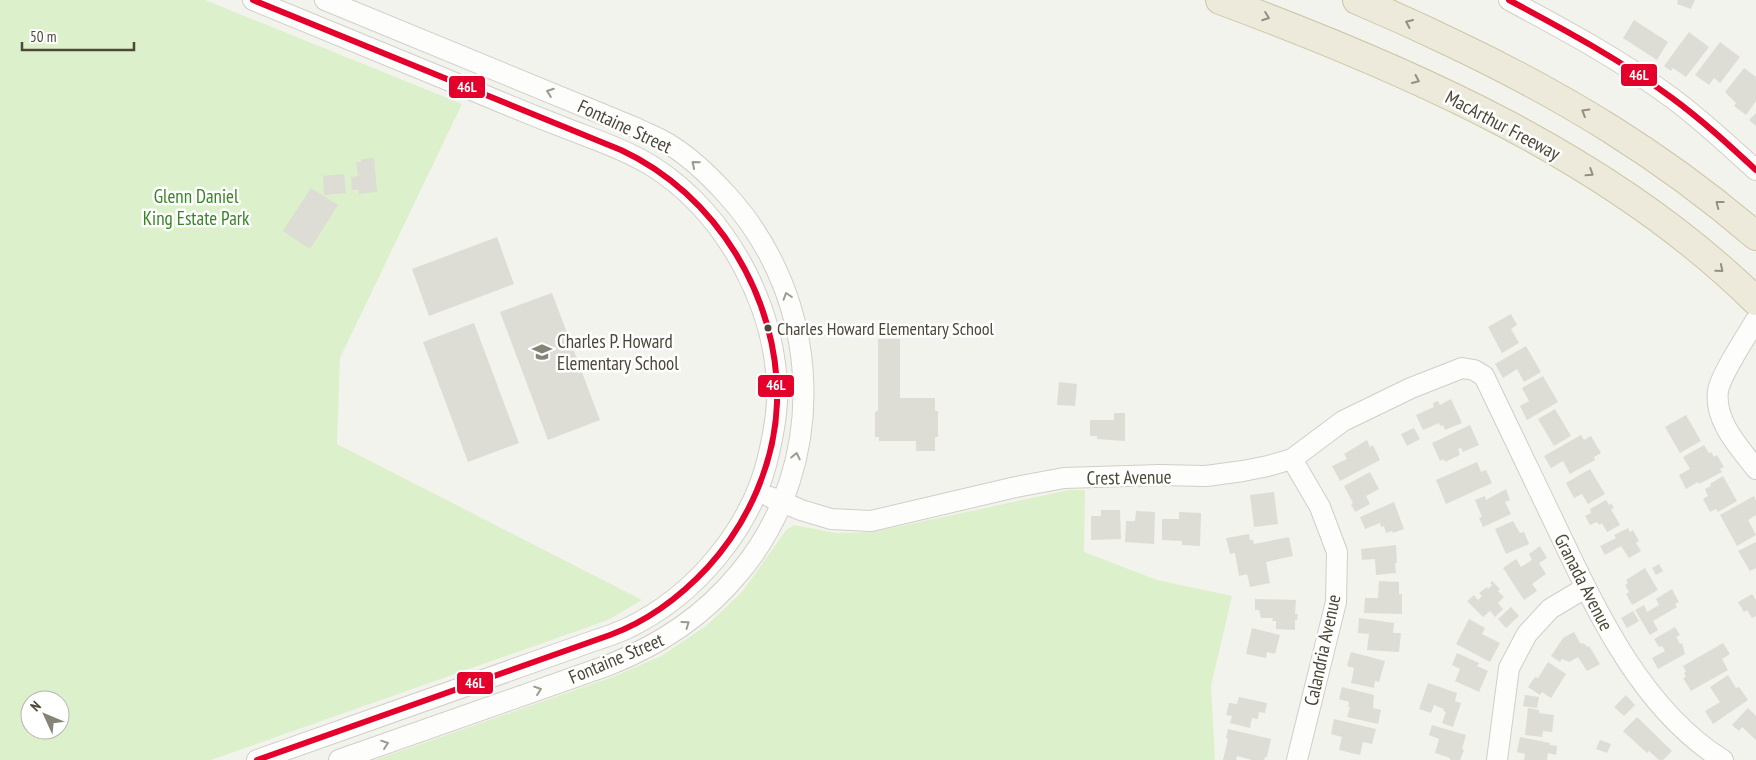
<svg xmlns="http://www.w3.org/2000/svg" width="1756" height="760" font-family="'PT Sans Narrow',sans-serif">
  <style>
    .green { fill: #dbf0cb; fill-rule: evenodd }
    .building { fill: #dddcd5 }
    .lines { fill: none; stroke-linecap: round; stroke-linejoin: round }
    .minor-casing { stroke: #d0cec7; stroke-width: 22 }
    .highway-casing { stroke: #cdc6a6; stroke-width: 30 }
    .minor { stroke: #fdfdfc; stroke-width: 20 }
    .highway { stroke: #edeadb; stroke-width: 28 }
    .bus-1-casing { stroke: #fff; stroke-width: 10 }
    .bus-1 { stroke: #e4002b; stroke-width: 6 }
    .oneway { stroke: #949081 }
    .oneway2 { stroke: #9c9990 }
    .bus-dot { fill: #4c4737; stroke: #fff; stroke-width: 2 }
    .labels { text-anchor: middle; stroke-width: 5; stroke-linejoin: round; paint-order: stroke }
    .bus-label { font-size: 18px; fill: #4c4737; stroke: #fff; text-anchor: start }
    .street-label { font-size: 19px; fill: #4c4737; stroke: #fff }
    .park-label { font-size: 19px; fill: #378423; stroke: #fff }
    .poi-label { font-size: 19px; fill: #4c4737; stroke: #fff; text-anchor: start }
    .line-badge { stroke: #fff; stroke-width: 2 }
    .badge-label { font-size: 14px; text-anchor: middle; font-weight: bold; fill: #fff }
  </style>
  <rect width="100%" height="100%" fill="#f3f3ed"/>
  <path class="green" d="M0 0H205L462 104 340 358 337 444 642 600 608 620 211 760H0ZM30 700H60V730H30Z
    M1069 490H1085L1084 552 1157 580 1232 596 1211 686 1215 760H375L615 676 661 656 706 626 742 592 782 536 786 530 794 525 836 533 873 532Z"/>
  <path class="building" d="M1678 0H1695L1691 9 1677 4Z
    M1634 20 1668 42 1657 60 1623 38Z
    M1689 32 1709 47 1686 77 1673 68 1671 71 1664 66Z
    M1720 42 1740 57 1720 83 1714 78 1709 85 1695 75Z
    M1744 68 1756 77V101L1746 115 1734 106 1736 103 1725 92Z
    M1756 113V126L1749 120Z
    M374 158 377 192 359 194V190H352L351 177 358 176 356 162H361V159Z
    M344 174 346 193 324 195 323 176Z
    M311 188 338 205 310 249 283 231Z
    M497 237 514 284 429 316 412 269Z
    M552 293 600 420 548 440 500 312Z
    M1511 314 1517 325 1511 329 1519 343 1502 353 1488 327Z
    M474 323 519 443 468 462 423 342Z
    M878 339H900V398H935V411H938V437H935V451H916V441H879V437H875V412L878 411Z
    M1526 346 1541 372 1524 382 1517 369 1503 378 1495 364Z
    M1543 376 1558 402 1527 420 1520 406 1529 401 1522 388Z
    M1059 382 1077 384 1075 406 1057 405Z
    M1451 399 1462 423 1445 430 1443 425 1440 426 1439 423 1423 430 1416 415 1434 407 1433 403 1438 401 1440 405Z
    M1555 409 1571 436 1554 446 1538 419Z
    M1114 413H1125V441L1097 439V436H1090V420H1114Z
    M1686 415 1701 441 1680 453 1665 427Z
    M1470 425 1479 445 1463 452 1461 448 1458 449 1460 455 1445 462 1444 459 1440 461 1432 443Z
    M1414 428 1420 439 1407 446 1401 434Z
    M1581 435 1584 440 1591 436 1601 453 1594 457 1595 460 1570 474 1563 461 1551 468 1544 456Z
    M1367 440 1370 447 1373 445 1380 460 1340 481 1332 466 1347 459 1344 454Z
    M1704 445 1709 453 1711 452 1714 457 1717 455 1724 467 1720 469 1722 472 1720 473 1699 484 1698 482 1686 489 1679 475 1690 469 1683 457Z
    M1477 462 1481 472 1486 470 1492 483 1446 504 1436 480Z
    M1590 469 1605 494 1588 504 1582 494 1574 498 1566 483Z
    M1370 472 1379 489 1366 496 1370 504 1355 512 1351 504 1353 503 1344 486Z
    M1723 476 1737 501 1718 512 1716 509 1710 512 1703 499 1708 496 1705 489 1711 486 1710 484Z
    M1506 489 1510 500 1505 502 1511 514 1483 527 1479 518 1482 517 1475 500 1485 496 1486 500Z
    M1274 492 1278 524 1254 527 1250 495Z
    M1754 496 1756 501V515L1748 520 1756 535 1737 546 1720 515Z
    M1606 500 1609 505 1611 503 1614 508 1611 509 1620 525 1607 532 1602 523 1599 525 1597 522 1590 525 1585 516 1591 513 1590 509Z
    M1394 502 1404 529 1393 533 1392 531 1386 533 1384 526 1381 527 1380 523 1365 529 1360 517Z
    M1101 510H1120L1121 539 1091 540V516H1101Z
    M1136 511 1155 512 1154 544 1125 542 1126 521H1135Z
    M1179 512 1201 513 1200 546 1182 545V541L1162 540V519H1179Z
    M1513 521 1520 533 1524 532 1529 544 1506 554 1495 529Z
    M1628 528 1630 532 1633 530 1639 541 1636 543 1641 551 1629 558 1621 546 1605 555 1600 546 1616 538 1614 535Z
    M1249 534 1250 540H1253L1254 544 1289 537 1293 556 1266 562 1270 583 1250 587 1247 574 1239 576 1235 553 1230 554 1226 538Z
    M1756 542V568L1750 571 1738 551Z
    M1396 545 1397 563H1395L1396 573 1376 575 1375 559 1362 560 1361 549Z
    M1540 546 1547 558 1539 563 1546 574 1532 584 1537 591 1524 600 1503 568 1516 559 1521 567 1532 560 1529 554Z
    M1659 564 1663 571 1656 575 1652 568Z
    M1645 568 1658 590 1632 605 1626 594 1629 592 1625 585 1628 583 1626 580Z
    M1379 581 1399 582V594H1402V614L1364 613 1365 598H1378Z
    M1492 581 1500 589 1498 591 1504 597 1498 603 1503 609 1495 617 1490 611 1483 617 1467 601 1474 595 1478 600 1482 596 1479 593 1487 587 1488 589 1492 585 1490 583Z
    M1672 589 1679 602 1675 604 1677 607 1653 621 1658 630 1650 635 1635 610 1644 605 1647 612 1659 605 1656 599Z
    M1752 594 1756 600V616L1752 618 1747 610 1744 612 1738 602Z
    M1255 599 1296 600 1295 614H1298L1297 620H1295V630L1276 629V621H1272L1273 618H1261L1259 610H1255Z
    M1511 607 1519 616 1506 628 1498 619Z
    M1633 611 1639 621 1627 628 1621 618Z
    M1359 618 1394 623 1393 633H1401L1399 652 1367 650 1369 634 1358 633Z
    M1469 619 1485 628 1482 634 1500 643 1490 662 1456 644Z
    M1675 627 1680 635 1676 637 1680 644 1682 643 1685 654 1658 669 1652 658 1665 651 1662 646 1659 647 1654 639Z
    M1252 628 1280 635 1275 654 1267 652 1266 658 1246 654Z
    M1574 632 1580 643 1585 644 1587 647 1589 646 1600 664 1587 671 1578 657 1569 662 1562 659 1560 662 1551 656 1563 638Z
    M1723 643 1730 654 1722 659 1728 670 1691 691 1683 678 1686 677 1684 673 1686 672 1683 666Z
    M1351 652 1385 661 1379 682 1375 681 1374 688 1351 683 1354 668 1347 666Z
    M1457 653 1479 663 1477 666 1488 671 1479 692 1455 681 1460 669 1452 665Z
    M1548 662 1566 674 1551 698 1542 692 1540 695 1528 687 1535 677 1538 678Z
    M1728 675 1736 688 1739 687 1748 700 1713 724 1705 711 1720 702 1710 687Z
    M1428 683 1457 693 1455 701 1461 703 1453 727 1442 723 1446 712 1443 711 1444 709 1434 705 1431 713 1419 709Z
    M1342 687 1374 695 1373 708 1381 710 1378 724 1347 717 1350 707H1348L1349 702 1339 699Z
    M1525 695 1539 697 1537 708 1523 706Z
    M1626 695 1635 705 1624 716 1614 707Z
    M1239 697 1267 703 1265 713 1259 712 1258 719 1252 718 1250 728 1230 723 1232 716 1226 715 1229 703 1237 704Z
    M1528 708 1539 710V713L1554 715 1552 732 1543 731 1542 737 1525 735Z
    M1748 708 1756 716V740L1742 727 1739 731 1732 725Z
    M1637 717 1672 751 1663 760H1659L1649 751 1647 753 1623 731Z
    M1334 719 1376 729 1372 744 1363 742 1360 755 1339 750 1342 737 1331 734Z
    M1432 725 1466 735 1462 749 1464 750 1460 760H1450V758L1435 753 1439 739 1429 735Z
    M1228 729 1271 739 1267 757H1265L1264 760H1252L1237 756 1236 760H1223L1228 739 1226 738Z
    M1520 737 1550 743V745L1557 746 1556 755 1548 753 1547 760H1524L1525 754 1517 752Z
    M1600 740 1611 744 1607 753 1596 749Z"/>
  <g class="lines">
    <defs>
      <path id="minor" d="M253 0C333 33 412 65 491 98 517 109 542 119 568 129 596 140 626 150 652 166 728 214 780 312 777 402 776 419 773 436 769 453 753 527 696 595 628 628 619 632 609 636 599 639L257 760
        M325 0 636 128C646 133 657 137 667 143 689 156 709 175 727 195 822 299 831 462 740 572 704 616 661 644 609 665L339 760
        M1509 0C1565 30 1621 60 1672 98 1702 120 1729 146 1756 170
        M1756 320C1747 335 1720 376 1718 391 1714 421 1739 447 1756 469
        M1292 459 1320 507 1337 552 1336 602 1297 760
        M770 497 801 510 831 519 871 521 1016 487 1064 478 1160 475 1206 476 1243 471 1268 466 1292 459 1343 421 1411 388 1462 368 1474 370 1484 376C1508 426 1532 476 1556 526 1596 610 1641 709 1723 760
        M1497 760 1509 668 1527 634 1550 609 1585 588"/>
      <path id="highway" d="M1220 0C1409 70 1611 158 1756 301
        M1357 0C1388 13 1419 27 1450 42 1562 95 1662 155 1756 236"/>
    </defs>
    <use href="#minor" class="minor-casing"/>
    <use href="#highway" class="highway-casing"/>
    <use href="#minor" class="minor"/>
    <use href="#highway" class="highway"/>
    <defs>
      <path id="bus-1" d="M253 0 621 150C716 194 780 298 777 403 775 463 748 523 708 567 681 596 648 621 610 635L257 760
        M1509 0C1565 30 1621 60 1672 98 1702 120 1729 145 1756 170"/>
    </defs>
    <use href="#bus-1" class="bus-1-casing"/>
    <use href="#bus-1" class="bus-1"/>
  </g>
  <defs><path id="oneway-chevron" d="M-2-3.5L2.5 0L-2 3.5" fill="none" stroke-width="1.6" stroke-linecap="round" stroke-linejoin="round" transform="scale(1.25)"/></defs>
  <g class="oneway">
    <use href="#oneway-chevron" transform="translate(1266 17) rotate(20)"/>
    <use href="#oneway-chevron" transform="translate(1409 23) rotate(-156)"/>
    <use href="#oneway-chevron" transform="translate(1416 80) rotate(25)"/>
    <use href="#oneway-chevron" transform="translate(1585 112) rotate(-149)"/>
    <use href="#oneway-chevron" transform="translate(1590 173) rotate(33)"/>
    <use href="#oneway-chevron" transform="translate(1719 204) rotate(-142)"/>
    <use href="#oneway-chevron" transform="translate(1720 269) rotate(40)"/>
  </g>
  <g class="oneway2">
    <use href="#oneway-chevron" transform="translate(550 92) rotate(-160)"/>
    <use href="#oneway-chevron" transform="translate(695 164) rotate(-140)"/>
    <use href="#oneway-chevron" transform="translate(787 296) rotate(-108)"/>
    <use href="#oneway-chevron" transform="translate(796 456) rotate(-78)"/>
    <use href="#oneway-chevron" transform="translate(686 624) rotate(-36)"/>
    <use href="#oneway-chevron" transform="translate(538 690) rotate(-19)"/>
    <use href="#oneway-chevron" transform="translate(385 744) rotate(-19)"/>
  </g>
  <defs>
    <symbol id="school-bare" viewBox="-9 -9 18 18"><path d="M0-5L7-2L0 1L-7-2ZM-4 1L0 2.5L4 1V4Q0 6-4 4Z" fill="#868377" stroke="#fff" stroke-width="2.5" paint-order="stroke"/></symbol>
  </defs>
  <g fill-rule="evenodd">
    <use href="#school-bare" x="528" y="338" width="28" height="28"/>
  </g>
  <circle class="bus-dot" cx="768" cy="328" r="4.5"/>
  <g class="labels">
    <g class="bus-label">
      <text x="777" y="335">Charles Howard Elementary School</text>
    </g>
    <g class="street-label">
      <text transform="translate(1503 125) rotate(28)" y="7">MacArthur Freeway</text>
      <text transform="translate(625 126) rotate(25)" y="7">Fontaine Street</text>
      <text transform="translate(1129 477) rotate(-1)" y="7">Crest Avenue</text>
      <text transform="translate(1584 582) rotate(63)" y="7">Granada Avenue</text>
      <text transform="translate(1322 650) rotate(-78)" y="7">Calandria Avenue</text>
      <text transform="translate(616 658) rotate(-23)" y="7">Fontaine Street</text>
    </g>
    <g class="park-label">
      <text x="196" y="203">Glenn Daniel<tspan x="196" dy="22">King Estate Park</tspan></text>
    </g>
    <g class="poi-label">
      <text x="557" y="348">Charles P. Howard<tspan x="557" dy="22">Elementary School</tspan></text>
    </g>
  </g>
  <g class="line-badge">
    <rect x="1620" y="63" width="38" height="24" rx="5" fill="#e4002b"/>
    <rect x="448" y="75" width="38" height="24" rx="5" fill="#e4002b"/>
    <rect x="757" y="374" width="38" height="24" rx="5" fill="#e4002b"/>
    <rect x="456" y="671" width="38" height="24" rx="5" fill="#e4002b"/>
  </g>
  <g class="badge-label">
    <text x="1639" y="80">46L</text>
    <text x="467" y="92">46L</text>
    <text x="776" y="390">46L</text>
    <text x="475" y="688">46L</text>
  </g>
  <g transform="translate(45 715) rotate(314)"><circle r="24" fill="#ffffff" stroke="#b7b5af"/>
  <path d="M0-4L9 19L0 12L-9 19Z" fill="#868377"/>
  <text y="-8" font-size="14" font-weight="bold" text-anchor="middle" fill="#4c4737">N</text>
  </g>
  <path d="M22 42v8h112v-8" fill="none" stroke="#4c4737" stroke-width="2.5"/>
  <text x="30" y="42" font-size="15" fill="#4c4737" stroke="#ffffff" stroke-width="4" paint-order="stroke">50 m</text>
</svg>
